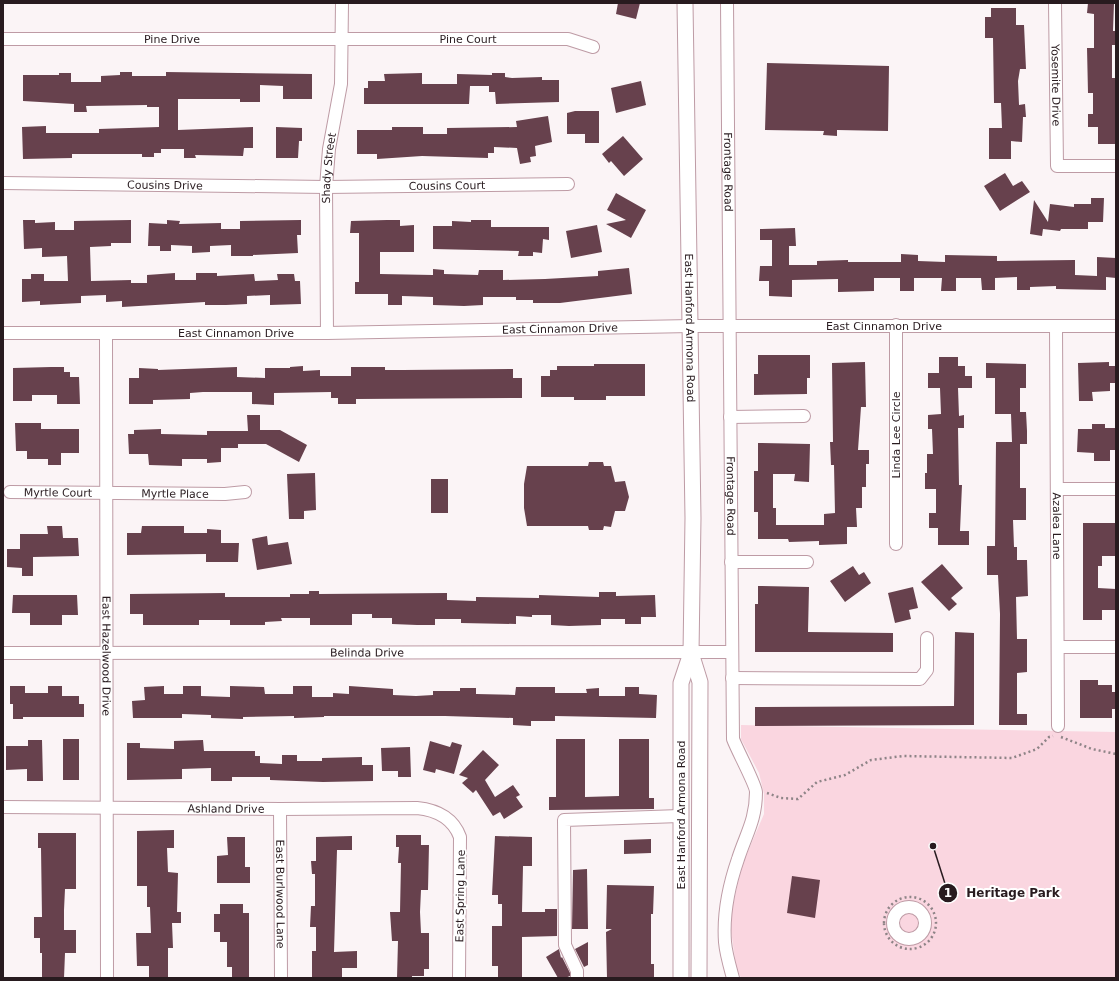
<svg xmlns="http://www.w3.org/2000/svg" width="1119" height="981" font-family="'DejaVu Sans',sans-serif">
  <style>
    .green { fill: #fad6e0 }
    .building { fill: #67414d }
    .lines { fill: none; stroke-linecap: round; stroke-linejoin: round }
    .minor-casing { stroke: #be9ba5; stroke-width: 14 }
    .major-casing { stroke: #be9ba5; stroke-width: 17 }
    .path { stroke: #8e8487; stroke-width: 2.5; stroke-dasharray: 2 3; stroke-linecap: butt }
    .minor { stroke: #fff; stroke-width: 12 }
    .major { stroke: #fff; stroke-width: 15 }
    .labels { text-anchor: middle; stroke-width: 4; stroke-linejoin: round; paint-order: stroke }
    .street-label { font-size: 11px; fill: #281b1f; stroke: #fff }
    .leader { fill: none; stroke: #281b1f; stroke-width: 1.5 }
    .callout-dot { fill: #281b1f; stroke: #fff; stroke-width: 1.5 }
    .mark-label { font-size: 12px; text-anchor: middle; font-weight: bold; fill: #fff }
    .callout-label { font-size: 12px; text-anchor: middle; font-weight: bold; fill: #281b1f; stroke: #fff; stroke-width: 4; stroke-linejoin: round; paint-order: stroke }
  </style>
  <rect width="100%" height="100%" fill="#fbf4f6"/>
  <path class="green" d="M741 725 1116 732V978H741L736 967 731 930 732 909 742 865 764 814V794L759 773 741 739Z"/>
  <path class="building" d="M618 3H640L636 19 616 14Z
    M1088 3H1114L1113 31H1116V45H1112V78H1116V144H1098V127H1088V114H1093V93H1088L1087 48H1094V14L1087 13Z
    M991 8H1016V25H1024L1026 69H1020L1018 81 1019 105 1025 104 1026 117H1023L1022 142 1011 141V159H989V128H1002L1001 103H994L993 38H985V17H991Z
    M767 63 889 66 888 131 837 130V136L823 135 824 131 765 130Z
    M120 72H132V76H166V72L312 74V99H283V86L260 85V102H240V99H178V130L253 127V148H244L243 156 195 155 196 158H184V149H161V153H154V157H142V154H72V158L23 159 22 127 46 126V133H99V129L159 127V107H147V105L86 106 87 112H74V104L23 101V75H59V73H71V82H101V76L120 75Z
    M422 73V84H457V74L492 75V73H505V77L512 78 542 77V80H559V102L496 104 495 92H489V86H470L469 104H364V88H368V81H385L384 74Z
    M641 81 646 105 616 113 611 88Z
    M575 111H599V143H585V134H567V113Z
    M548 116 552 142 535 146 536 156 530 157 531 162 520 164 517 148 494 147V153H488V158L422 156 377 159V154H357V130H392V127H423V134H447V128L517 127 516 121Z
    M276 127 302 128V141H299L298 158H276Z
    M623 136 643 159 624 176 611 161 609 163 602 154Z
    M1005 173 1013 186 1022 181 1030 192 1000 211 984 186Z
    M616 193 646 210 631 238 606 224 626 220 607 210Z
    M1091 198H1104L1103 222H1088V229H1061L1060 231 1043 229 1042 236 1030 234 1034 200 1048 222 1050 204 1074 207V204H1091Z
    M23 220H35V223L55 222V230H74V221L131 220V243H111V246L90 247 91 281 131 280V283H147V275L175 273V280H196V273H217V276L254 274 255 281 278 280 277 274H294L295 281H300L301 304 270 305V295L247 296V304L226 305H205V302L122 307V301L106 302V295L81 296V303L40 305V301L22 302V279H31V274H44V281H68L67 256 42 257V248L24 249Z
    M167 220 180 221 179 224 221 223V229H240V221L301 220V235H297L298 253 253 255V256H231V245L210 246V252L192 253V246L171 245V251H160V246H148L149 223 167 224Z
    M387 220H400V226L414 225V252H380V274L433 275V269L444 270V274L478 275 479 270H503V280L545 279 598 276V271L629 268 632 294 560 303H533V300H516V297H483V305L464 306 433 305V297L402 296V305H388V294H355V282H359V233H350L351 221Z
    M471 220H491V227H549V240L543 239 542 253 533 252V256H518L519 251 433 249V226H452V221L471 222Z
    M597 225 602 252 571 258 566 231Z
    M795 228 796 246H789V265H817V261L848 260V262H901V254L918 255V261L945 262V255L997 256V261L1075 260V275L1097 276V257L1116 258V278L1106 277V290L1056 289V286L1030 287V290H1017V277L995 278V290H982L981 278H956V291H941L942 278H914V291H900V278H874V291L838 292V279L792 280V297L769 296V281H759L760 266H772V240H760V229Z
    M758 355H810V378H807V394L754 395V374H758Z
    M939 357H958V366H965V376H972V388H958L959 416 964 415V428H958L959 485H962L960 531H969V545H938V528H929V513H936V489H925V473H927V454H933L932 429H928V415L941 414 940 388H928V373H939Z
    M865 362 866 407H861L858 450H869V464H866V487H862V508H856L857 527H847V544L819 545V541L789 542 788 539H758V512H754V471H758V443L810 444 809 482 794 481 795 474H773V508H776V525H824V514L835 513 834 465H831L830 442H833L832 363Z
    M1109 362V366H1116V383H1110V391L1092 392 1093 401H1079L1078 363Z
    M986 363 1026 364V388H1020V412H1026L1027 431V444H1020V488H1026V520H1013L1014 547H1017V560H1027L1028 596 1016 597 1017 639H1027V672L1017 673V714H1027V725H999L1000 614 998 575H987V546H995L996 442H1012L1011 414H995V378H986Z
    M594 364H645V396H606V400H574V397H541V376H550V370H557V366H594Z
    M303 366V371L320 370V376H351V367H385V370H403L513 369V378H522V398L356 399V404H338V398H331V392L274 393V405L252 404V392H203L190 393V399L153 400V404H129V378H139V368L158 369V370L237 367V377L265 378V368H290V367Z
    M51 367H64V372H70V377H79L80 404H57V395H32V401H13V368Z
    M247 415H260V430H280L307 445 299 462 266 444H238V448H221V462L207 463V459H182V466L149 465 148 454H129L128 434H134V430L161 429V434L207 435V431H248Z
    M15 423H41V429H79V453H61V465H48V459H27V451H16Z
    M1092 424H1105V428H1116V450H1110V461H1094V453L1077 452 1078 429H1092Z
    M589 462H603L604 466H611L615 482 625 481 629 497 625 511H615L611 527 604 526 603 530H589L588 526H527L524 508V484L527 466H588Z
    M315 473 316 510 304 511V519H289L287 474Z
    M431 479H448V513H431Z
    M1083 523H1116V556H1102V566H1098V588L1116 589V610H1102V620H1083Z
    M47 526H62L63 538H78L79 556 33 557V576H22V568L7 567V549H20V534H48Z
    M142 526H184V533H207V529L221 530V543H239L238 562H206V554L127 555V533H141Z
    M267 536 268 545 288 542 292 564 257 570 252 539Z
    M942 564 963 588 951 598 957 604 949 611 921 582Z
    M853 566 859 575 864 572 871 583 845 602 830 581Z
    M758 586 809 587 808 632 893 633V652H755V604H758Z
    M913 587 918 608 909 610 911 619 895 623 888 593Z
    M309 591H319V594L447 593V600L476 601V597L539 598V595L599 597V592H616V596L655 595 656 617H641V624H625V619H601V625L569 626 551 625V615H532V617L516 616V624L461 623V619H435V625H417L392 624V618H372V614H352V625H310V618H281L282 621 265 622V625H230V620H199V625H143V614H130V594L225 593V597H290V594H309Z
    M13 595H77L78 615H62V625H30V613H12Z
    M955 632 974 633V725L755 726V707L954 706Z
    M1080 680H1098V685H1112V692H1116V709H1112V718H1080Z
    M10 686H25V693H48V686H62V696H79V704H84V717H23V719H13V704H10Z
    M164 686V694H183V686H201V696L230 697V686L264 687 265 694H293V686H312V697H333V693L349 694V686L393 689V695L416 696 433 695V691H460V688H476V694L515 695 516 687H555V693H587L586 689 599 688V696H625V687H639V694L657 695 656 718 555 716V721H531V726L513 725V718L445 716H324V717L294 718V716L243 717V719L211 718V715L182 714V718H133L132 701 145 700 144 687Z
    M63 739H79V780H63Z
    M556 739H585V797L619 796V739H649V798H654V809L549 810V797H556Z
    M28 740H42L43 781H27V769L6 770V746H28Z
    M203 740 204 751H255V756H260V763L282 764V755H297V761H322V758L362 757V765H373V781L323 782 270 780V777H232V781H211V768L182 769V779L127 780V743H140V748L174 749V741Z
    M430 741 450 747 452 742 462 745 454 774 436 769 435 773 423 770Z
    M410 747 411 777H398V771H382L381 748Z
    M483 750 499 765 485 780 495 797 513 785 520 795 516 797 523 807 504 819 500 812 493 816 476 790 473 793 462 783 468 778 459 775Z
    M174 830V848H167L168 872 178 873 177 912H181V923H172L173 948H168V978H149V966H137L136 933H151L150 907H147V886H137V831Z
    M38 833H76V889H65L64 910V930H76V953H65L64 978H42V953H40V938H34V917H42L41 848H38Z
    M396 835H421V845H429L428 890H421L420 912 421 933H429V969H424V976H412V978H397L398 941H392L390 912H400L401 863H398L399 847H396Z
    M352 836V850H337L334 952 357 951V968H342V978H312V951H316V927H310L311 906H315V874H312L311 861H316V837Z
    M495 836 532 837V866H523L522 912H545V909H557V936L522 937V978H498V966H492V926H502V904H498V895H492Z
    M227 837H245V867H250V883H217V856L228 855Z
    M651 839V853L624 854V840Z
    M587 869 588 929H572L573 870Z
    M792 876 820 880 815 918 787 913Z
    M607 885 654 886 653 914H651V964H654V978H607L606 932 612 929H606Z
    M220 904H243V913H249V978H232V967H227V942H220V932H214V914H220Z
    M588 942V965L584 967 575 949Z
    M559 949 561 958 562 957 570 973V976L565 978H558L546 957Z"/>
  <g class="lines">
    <defs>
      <g id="minor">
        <path id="s1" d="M727 3 733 739C737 750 756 785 756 792 756 820 746 834 738 859 729 885 723 914 725 942 726 954 730 967 733 978"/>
        <path id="s2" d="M1055 3 1057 166H1116"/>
        <path id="s3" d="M3 39H568L593 47"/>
        <path id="s4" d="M3 183 326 187 568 184"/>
        <path d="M896 325V544"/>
        <path id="s5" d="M1056 326 1058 726"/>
        <path id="s6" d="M3 333H327L691 326H1116"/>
        <path id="s7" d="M106 333 107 978"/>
        <path id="s8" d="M327 333 326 187 329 149 341 84 342 3"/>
        <path d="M730 417 804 416"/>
        <path d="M1057 489H1116"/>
        <path id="s9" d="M10 492 225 494 245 492"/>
        <path d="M731 562H807"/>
        <path d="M1058 647H1116"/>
        <path id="s10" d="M3 653 732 652"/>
        <path d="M732 678 920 679 927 670V638"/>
        <path id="s11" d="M3 807 280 809 417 808C437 810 453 818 460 837L459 978"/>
        <path id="s12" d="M280 809 281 978"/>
        <circle cx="909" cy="923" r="16"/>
        <path d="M577 978V971L565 945 564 820 680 816"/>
      </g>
      <g id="major">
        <path id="s13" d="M685 3 693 518 691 653 700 682 699 978"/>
        <path d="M681 978V683L691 653"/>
      </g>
    </defs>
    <use href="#minor" class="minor-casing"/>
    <use href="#major" class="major-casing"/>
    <path class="path" d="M1061 737 1092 749 1116 754
      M767 793 781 798 798 799 817 782 845 775 871 760 903 756 1012 758 1037 749 1049 737 1053 736
      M884 923a26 26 0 1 1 52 0a26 26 0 1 1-52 0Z"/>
    <use href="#minor" class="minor"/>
    <use href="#major" class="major"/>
  </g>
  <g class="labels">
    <g class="street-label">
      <text dy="4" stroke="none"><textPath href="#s3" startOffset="169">Pine Drive</textPath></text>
      <text dy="4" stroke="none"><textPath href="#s3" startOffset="465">Pine Court</textPath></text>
      <text dy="4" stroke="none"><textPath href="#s2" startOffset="82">Yosemite Drive</textPath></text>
      <text dy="4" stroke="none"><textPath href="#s8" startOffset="165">Shady Street</textPath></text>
      <text dy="4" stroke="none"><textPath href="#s1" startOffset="169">Frontage Road</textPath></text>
      <text dy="4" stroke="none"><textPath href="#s4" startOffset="162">Cousins Drive</textPath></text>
      <text dy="4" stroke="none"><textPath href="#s4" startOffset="444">Cousins Court</textPath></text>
      <text dy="4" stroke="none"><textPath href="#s6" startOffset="881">East Cinnamon Drive</textPath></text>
      <text dy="4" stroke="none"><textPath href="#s13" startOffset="325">East Hanford Armona Road</textPath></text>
      <text dy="4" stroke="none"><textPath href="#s6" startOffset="557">East Cinnamon Drive</textPath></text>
      <text dy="4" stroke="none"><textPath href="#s6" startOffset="233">East Cinnamon Drive</textPath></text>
      <text transform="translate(896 435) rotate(-90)" y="4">Linda Lee Circle</text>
      <text dy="4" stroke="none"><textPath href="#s9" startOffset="48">Myrtle Court</textPath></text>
      <text dy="4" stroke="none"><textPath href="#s9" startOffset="165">Myrtle Place</textPath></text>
      <text dy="4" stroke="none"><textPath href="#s1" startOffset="493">Frontage Road</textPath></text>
      <text dy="4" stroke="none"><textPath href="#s5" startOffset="200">Azalea Lane</textPath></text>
      <text dy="4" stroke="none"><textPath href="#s10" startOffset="364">Belinda Drive</textPath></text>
      <text dy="4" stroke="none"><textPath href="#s7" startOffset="323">East Hazelwood Drive</textPath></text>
      <text dy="4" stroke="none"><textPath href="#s11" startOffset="223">Ashland Drive</textPath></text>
      <text transform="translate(681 815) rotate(-90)" y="4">East Hanford Armona Road</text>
      <text dy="4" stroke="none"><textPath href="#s12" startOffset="85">East Burlwood Lane</textPath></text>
      <text transform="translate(460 896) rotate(-89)" y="4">East Spring Lane</text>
    </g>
  </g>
  <path class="leader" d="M933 846L948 893"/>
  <g class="callout-dot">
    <circle cx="933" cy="846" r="4"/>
    <circle cx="948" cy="893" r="10"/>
  </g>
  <g class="mark-label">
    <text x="948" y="897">1</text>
  </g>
  <g class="callout-label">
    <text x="1013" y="897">Heritage Park</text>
  </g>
  <rect width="1119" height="981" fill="none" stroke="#281b1f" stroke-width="8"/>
</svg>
